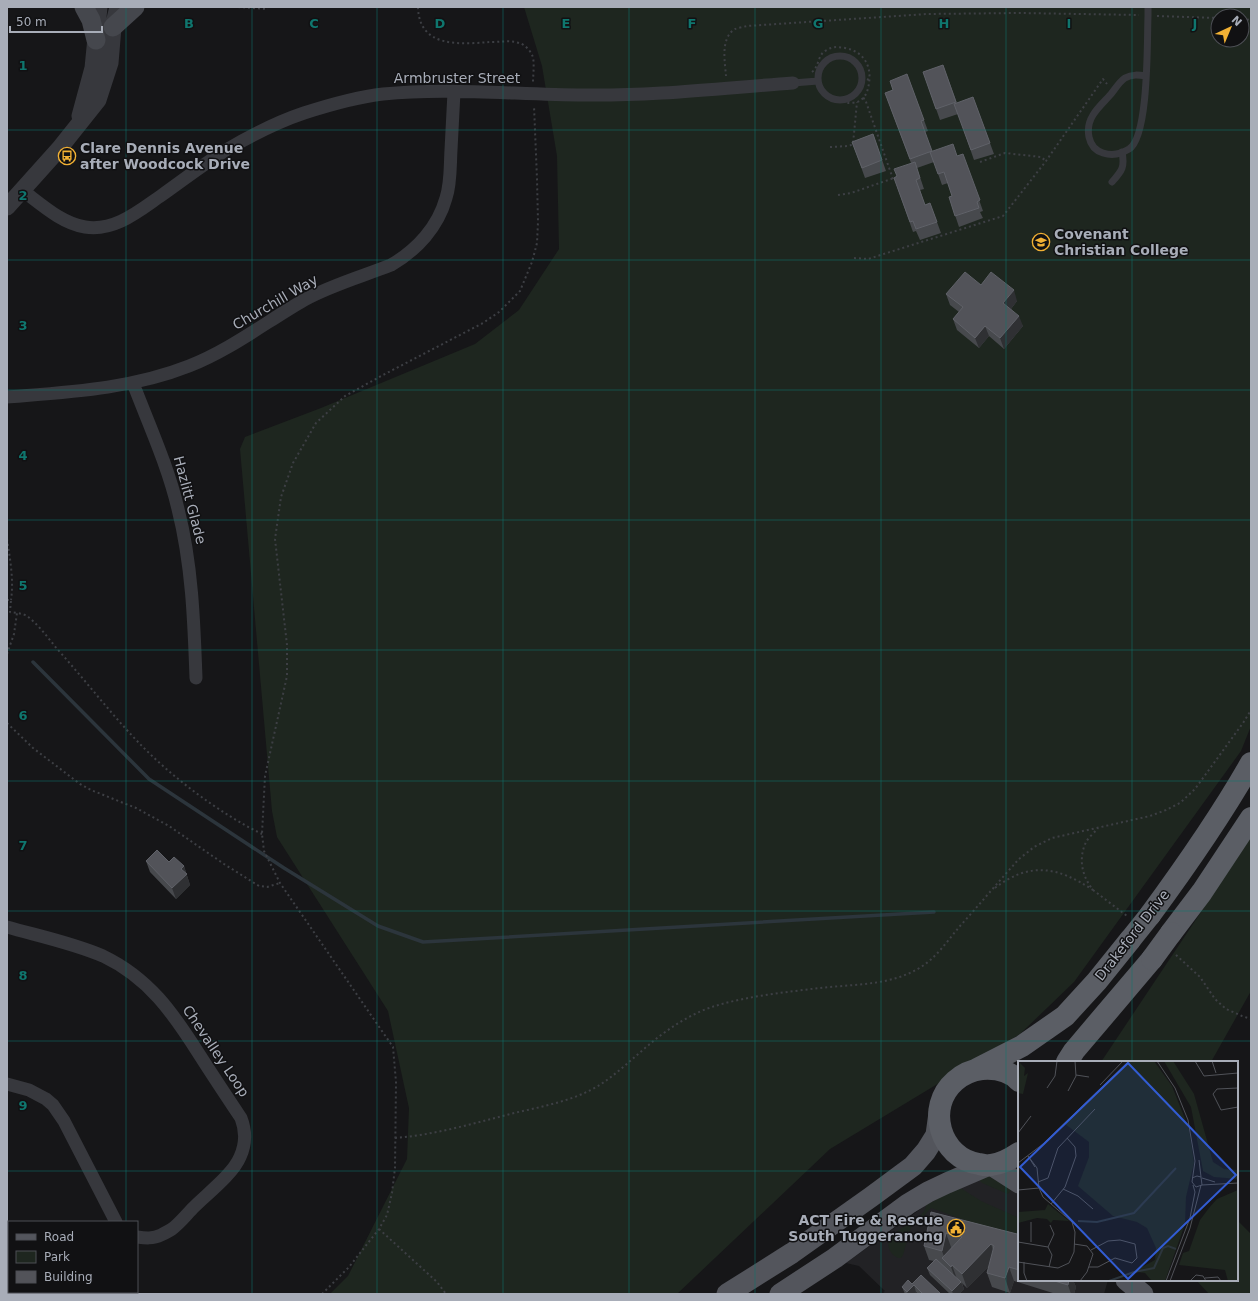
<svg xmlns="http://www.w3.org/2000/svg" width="1258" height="1301" font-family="'DejaVu Sans',sans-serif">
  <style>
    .built { fill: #222225 }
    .green { fill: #1e261f; fill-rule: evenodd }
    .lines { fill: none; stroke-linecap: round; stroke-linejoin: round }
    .stream { stroke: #2c353c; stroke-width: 3.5 }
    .path { stroke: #3d3f44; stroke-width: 2; stroke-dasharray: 2 3; stroke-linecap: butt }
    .service { stroke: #37383d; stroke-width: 7 }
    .minor { stroke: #37383d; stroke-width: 13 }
    .tertiary { stroke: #37383d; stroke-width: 17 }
    .secondary { stroke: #45474d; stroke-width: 19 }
    .primary { stroke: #53555c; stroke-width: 21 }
    .trunk { stroke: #5b5e65; stroke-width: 22 }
    .trunk-bridge { stroke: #5b5e65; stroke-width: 22 }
    .wall { fill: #47494d }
    .shaded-wall { fill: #2f3033 }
    .building { fill: #525359; stroke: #5f6168 }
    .grid { fill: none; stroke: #0f766e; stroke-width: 1; stroke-opacity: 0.55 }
    .labels { text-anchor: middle; stroke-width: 3; stroke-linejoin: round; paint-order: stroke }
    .street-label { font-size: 14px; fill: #a8adb8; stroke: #111113 }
    .poi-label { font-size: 14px; font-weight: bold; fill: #a8adb8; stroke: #111113; text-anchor: start }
    .inset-river { fill: none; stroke: #2c353c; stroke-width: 2 }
    .inset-road { fill: none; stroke: #505258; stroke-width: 1 }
    .view { fill: #325cd3; fill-opacity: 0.15; stroke: #325cd3; stroke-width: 2 }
    .inset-edge { fill: none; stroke: #a8adb8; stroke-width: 2 }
    .grid-label { font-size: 13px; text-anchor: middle; font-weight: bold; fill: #0f766e; stroke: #111113; stroke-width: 3; stroke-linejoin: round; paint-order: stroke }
  </style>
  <rect width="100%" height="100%" fill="#161618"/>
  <path class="built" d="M985 1176H994L1019 1186V1280H1108L1104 1294H886L883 1292 885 1291 859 1266 846 1263 926 1205Z"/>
  <path class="green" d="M524 7H1251V726L1241 751 1074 982 1020 1034 830 1149 677 1294H330L348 1276 407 1159 409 1108 388 1011 277 837 272 811 240 449 245 437 321 408 475 344 519 310 559 249 557 156 542 66ZM1218 16H1242V40H1218Z
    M1251 837V991L1211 1062H1101Z
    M985 1177H990L1012 1189 1008 1194 982 1183 980 1181V1178Z
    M959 1187 981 1201 1019 1218V1226L1018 1227 1019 1240 937 1210 931 1208 918 1222 911 1227 903 1255 901 1258H898C890 1254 885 1245 891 1237 899 1226 925 1220 926 1205Z
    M1237 1220 1251 1234V1294H1209L1196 1280H1237Z"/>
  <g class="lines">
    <path class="stream" d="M33 662 149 779 284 868 378 926 423 942 934 912
      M7 1260 9 1261
      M76 1292 79 1294"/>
    <path class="path" d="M238 7 268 9
      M418 7C419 49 461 44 491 42 501 42 510 40 519 43 524 44 530 50 532 55 535 60 533 76 533 82
      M1157 16 1218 18
      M1242 19 1251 20
      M812 72C820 66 817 54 827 50 833 46 839 47 845 48 866 52 873 69 868 88 867 94 863 100 857 102 854 103 850 103 847 103
      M726 76C725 62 720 38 735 29 738 28 743 27 747 26L927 14 1019 13 1139 15
      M862 78 870 80
      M863 98 865 99 893 179
      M830 147 849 146 853 144 857 102
      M980 162 1005 153 1041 157 1046 161
      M838 195 851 193 894 178
      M854 258 868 259 1003 216 1046 161 1103 79 1107 84
      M7 539C10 559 14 580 11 600
      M7 600H11L10 612C15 613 22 613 27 616 39 625 48 638 58 650 86 681 111 714 140 744 173 778 219 813 262 834
      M7 654 14 634 17 613
      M7 723 33 748 80 784 91 790 136 808 169 826 224 864 259 886 267 887 280 883
      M995 888C1030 861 1058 867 1093 890 1082 876 1078 859 1086 842 1089 837 1095 832 1098 828
      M1093 890 1127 916
      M1176 955 1200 977 1215 999 1226 1009 1242 1016 1251 1019
      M395 1138C433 1135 472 1124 510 1114 539 1107 571 1102 598 1086 617 1074 633 1058 651 1043 669 1028 692 1013 715 1006 748 996 786 992 820 988 854 984 891 986 921 967 937 957 948 940 960 926 980 904 999 881 1019 859L1034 847 1052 838 1150 816 1166 810 1180 803 1195 789 1243 723 1251 710
      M379 1229 437 1282 446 1294
      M7 1242 9 1243
      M115 1292 117 1294
      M128 1292 129 1294
      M322 1294 349 1267 379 1229 387 1215 392 1193 395 1168 396 1082 393 1047 280 883 264 851 262 834 265 776 287 676V645L275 539 281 497 293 463 316 423 345 396 383 375 483 323 499 312 520 291 532 262 537 243 538 222 537 179 534 106"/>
    <path class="service" d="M818 78a22 22 0 1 1 44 0a22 22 0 1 1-44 0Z
      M1146 76C1139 75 1132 74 1125 78 1120 81 1115 89 1111 94 1105 101 1098 107 1093 115 1085 128 1087 148 1103 153 1113 156 1120 154 1129 149 1149 137 1147 40 1148 16V7
      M793 83 818 81
      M1112 182C1122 171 1125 167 1122 152"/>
    <path class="minor" d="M22 190C41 204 61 223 85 227 115 232 140 210 162 195 183 180 204 164 226 150 250 136 277 122 304 113 329 105 356 97 383 94 449 87 518 95 584 95 653 96 723 88 793 83
      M133 383C149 425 168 466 178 509 192 564 194 621 196 678
      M7 397C69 392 131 389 189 366 230 350 266 322 304 300 331 285 363 276 391 265 417 250 438 227 446 198 451 183 450 166 451 150 452 130 453 111 454 92
      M7 927C39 936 73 943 103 956 149 978 173 1013 199 1054 213 1076 227 1097 241 1118 246 1131 246 1144 240 1157 233 1174 207 1194 194 1207 187 1214 180 1223 172 1229 169 1231 165 1233 161 1235 153 1239 145 1238 137 1237
      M7 1084 29 1090 46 1099 53 1105 64 1121 116 1222"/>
    <path class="tertiary" d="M80 116 93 68 99 7
      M7 207 59 149 98 100 110 63 113 27 118 7"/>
    <path class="secondary" d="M84 7 91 20 96 40
      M113 27 135 7"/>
    <path class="primary" d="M991 1165 1019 1183
      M1126 1280 1143 1294
      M727 1294 792 1253 871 1197 913 1166 926 1151 936 1135 939 1113
      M780 1294 835 1258 908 1204 928 1192 947 1183 989 1165"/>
    <path class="trunk" d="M1150 915C1186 866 1221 816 1251 763
      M1171 933 1202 892 1251 818
      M1067 1062 1074 1051 1152 959
      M977 1069 1022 1046 1065 1016 1097 981 1130 940
      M1019 1081C1010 1071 995 1068 982 1069 972 1070 963 1074 955 1081 925 1107 940 1158 979 1164 983 1165 987 1166 991 1165 1002 1164 1010 1159 1019 1153"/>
    <path class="trunk-bridge" d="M1130 940 1150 915
      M1152 959 1171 933"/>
  </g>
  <path class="wall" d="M943 65 957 103 973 97 994 154 974 160 958 114 940 120 923 72Z
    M907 74 928 131 925 132 932 152 957 156 963 154 983 211 980 212 983 218 959 227 949 197 952 196 948 183 942 185 934 162 917 168 924 189 920 190 925 205 930 203 941 233 920 240 916 231 913 232 894 178 897 176 911 163 885 93 893 90Z
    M873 134 886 171 865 178 852 142Z
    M981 285 1017 301 1011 309 1023 326 1004 349 989 336 979 348 957 330 953 319 959 312 950 305 946 294Z
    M146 861 169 862 184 866 190 885 176 899 150 872Z
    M931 1212 1017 1234 1019 1233V1280H1073L1076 1287 1074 1294H1056L1014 1281 1010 1293 992 1287 987 1273 989 1266 967 1288 962 1283 964 1289 959 1294H950L930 1275 927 1268 934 1261 929 1260 924 1246Z
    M912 1284 941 1294H918L916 1292 915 1294H905L902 1287Z"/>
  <path class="shaded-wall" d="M1014 290 1017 301 1007 314 1003 303Z
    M1019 316 1023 326 1004 349 1000 338Z
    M985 326 989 336 979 348 975 338Z
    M184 866 190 885 176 899 172 888 181 869Z
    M946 1233 951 1247 948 1263 946 1262 942 1251Z
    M991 1244 996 1259 967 1288 962 1274Z
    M952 1265 957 1279 956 1281 951 1267Z
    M1009 1267 1014 1281 1010 1293 1005 1278Z
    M1069 1280H1073L1076 1287 1074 1294H1071L1068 1285Z
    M961 1282 964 1289 959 1294H953L952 1291Z
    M914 1285 916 1292 915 1294H908L907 1292Z"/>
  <path class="building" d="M943 65 956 102 936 109 923 72Z
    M907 74 924 120 921 121 932 151 910 159 885 93 893 90 890 81Z
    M973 97 990 143 971 150 954 104Z
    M873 134 882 160 862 168 852 142Z
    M953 144 957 156 963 154 980 200 977 202 979 208 955 216 949 197 952 196 944 172 938 174 930 152Z
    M915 162 920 178 916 180 925 205 930 203 937 222 916 229 913 221 910 222 894 178 897 176 894 169Z
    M965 272 981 285 991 272 1014 290 1003 303 1019 316 1000 338 985 326 975 338 953 319 963 307 946 294Z
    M157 850 169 862 174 857 184 866 181 869 187 874 172 888 146 861Z
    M931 1212 1017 1234 1018 1232 1019 1233V1270L1009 1267 1005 1278 987 1273 994 1246 991 1244 962 1274 952 1265 951 1267 942 1258 962 1237 946 1233 942 1251 924 1246Z
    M936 1259 961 1282 952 1291 927 1268Z
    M921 1275 941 1294H923L914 1285 907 1292 902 1287 908 1280 912 1284Z
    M1051 1280H1069L1068 1285Z"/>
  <path class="grid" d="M126 7V1222M252 7V1294M377 7V1294M503 7V1294M629 7V1294M755 7V1294M881 7V1294M1006 7V1294M1132 7V1062M7 130H1251M7 260H1251M7 390H1251M7 520H1251M7 650H1251M7 781H1251M7 911H1251M7 1041H1251M7 1171H1019M1237 1171H1251M1132 1280V1294M126 1292V1294"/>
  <defs>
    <symbol id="bus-ring" viewBox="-11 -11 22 22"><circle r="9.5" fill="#111113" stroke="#f2b134" stroke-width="1.5"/><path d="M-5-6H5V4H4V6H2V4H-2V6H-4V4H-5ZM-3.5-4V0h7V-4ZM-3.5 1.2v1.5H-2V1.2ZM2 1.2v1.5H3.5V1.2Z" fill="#f2b134"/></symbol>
    <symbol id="school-ring" viewBox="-11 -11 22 22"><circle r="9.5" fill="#111113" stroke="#f2b134" stroke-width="1.5"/><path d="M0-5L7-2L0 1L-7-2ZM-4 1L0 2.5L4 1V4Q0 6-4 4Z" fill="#f2b134"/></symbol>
    <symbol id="civic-ring" viewBox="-11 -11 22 22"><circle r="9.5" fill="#111113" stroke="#f2b134" stroke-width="1.5"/><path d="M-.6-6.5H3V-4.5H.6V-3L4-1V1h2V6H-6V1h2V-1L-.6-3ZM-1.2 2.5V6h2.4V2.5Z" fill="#f2b134"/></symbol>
  </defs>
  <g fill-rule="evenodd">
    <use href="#bus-ring" x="57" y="146" width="20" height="20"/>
    <use href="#school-ring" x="1031" y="232" width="20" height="20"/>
    <use href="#civic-ring" x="946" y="1218" width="20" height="20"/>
  </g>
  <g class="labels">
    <g class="street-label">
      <text x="457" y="83">Armbruster Street</text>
      <text transform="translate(275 302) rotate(-30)" y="5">Churchill Way</text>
      <text transform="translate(190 500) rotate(75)" y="5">Hazlitt Glade</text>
      <text transform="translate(1132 935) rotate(-52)" y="5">Drakeford Drive</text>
      <text transform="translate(216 1051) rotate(56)" y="5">Chevalley Loop</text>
    </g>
    <g class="poi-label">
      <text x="80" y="153">Clare Dennis Avenue<tspan x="80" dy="16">after Woodcock Drive</tspan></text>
      <text x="1054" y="239">Covenant<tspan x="1054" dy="16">Christian College</tspan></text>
      <text x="943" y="1225" text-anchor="end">ACT Fire &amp; Rescue<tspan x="943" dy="16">South Tuggeranong</tspan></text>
    </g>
  </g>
  <g transform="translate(1018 1061)">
    <rect width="220" height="220" fill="#161618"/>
    <path d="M112 0H136L154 25 171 68 176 102 168 136 167 163 147 220H134L127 212 120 211V208L137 199 138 187 129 167 119 161 95 155 60 125 71 96V81L47 63ZM146 0H155L176 33 195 101 206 108 220 109V118L196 116 185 110 173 46ZM2 2 7 7 6 15 10 12 5 33 0 32ZM220 129V220H210L207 209 161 204 165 192 171 190 182 159 191 147 199 138ZM30 143 51 160 35 159 33 162 29 158 19 157 0 162V151L27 149Z" fill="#1e261f"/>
    <path class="inset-river" d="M60 160 79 161 116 152 158 107M91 220 116 211 136 207 145 187 150 185 158 188"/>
    <path class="inset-road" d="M139 0 157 27 170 59 177 100 174 121 178 126 184 124 183 116 179 115 174 117M177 0 186 15 220 12M194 0 198 12M58 14 71 16M82 24 105 0M29 27 37 15 39 0M220 27 199 28 195 33 203 49 220 46M50 30 58 15 57 0M0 72 13 55M10 95 17 106M181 99 183 116M0 102 25 83 111 0M184 117 197 121M20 121 30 117 40 87 77 48M184 124 220 122M45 128 60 135 75 148M0 129 21 127M33 143 47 126 58 95 57 86 49 77M13 161V181M0 181 30 186 34 194 31 206M56 183 69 185 75 193 69 211 62 220M30 186 36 173 32 164M0 201 40 207 51 202 56 191 57 171 54 161 25 136 21 127 19 107 10 95M6 201V212L9 220M71 206H80L97 197 114 202 119 197 117 183 102 179 90 180 73 189M187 217 200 216 203 220M148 220 172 157 177 131 175 124M152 220 172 167 183 124M172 220 178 214 185 215 188 220"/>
    <path class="view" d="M110 2 218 114 110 218 2 106Z"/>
    <rect width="220" height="220" class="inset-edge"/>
  </g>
  <g class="grid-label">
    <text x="189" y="28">B</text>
    <text x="314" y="28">C</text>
    <text x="440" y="28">D</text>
    <text x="566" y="28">E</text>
    <text x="692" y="28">F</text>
    <text x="818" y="28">G</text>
    <text x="944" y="28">H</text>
    <text x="1069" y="28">I</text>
    <text x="1195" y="28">J</text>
    <text x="23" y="70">1</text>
    <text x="23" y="200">2</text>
    <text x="23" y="330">3</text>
    <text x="23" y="460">4</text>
    <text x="23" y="590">5</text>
    <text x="23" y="720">6</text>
    <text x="23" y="850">7</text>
    <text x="23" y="980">8</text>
    <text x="23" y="1110">9</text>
  </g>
  <rect width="1258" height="1301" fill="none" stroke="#a8adb8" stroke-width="16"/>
  <rect x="8" y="1221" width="130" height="72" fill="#111113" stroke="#4d4f55"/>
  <rect x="16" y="1234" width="20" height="6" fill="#53555c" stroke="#4d4f55"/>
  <text x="44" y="1241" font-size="12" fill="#a8adb8">Road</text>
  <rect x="16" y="1251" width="20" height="12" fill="#1e261f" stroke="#4d4f55"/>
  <text x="44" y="1261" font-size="12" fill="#a8adb8">Park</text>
  <rect x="16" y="1271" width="20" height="12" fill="#525359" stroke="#4d4f55"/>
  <text x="44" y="1281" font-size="12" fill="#a8adb8">Building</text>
  <g transform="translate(1230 28) rotate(44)"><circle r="19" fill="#111113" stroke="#4d4f55"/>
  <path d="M0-3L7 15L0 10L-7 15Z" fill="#f2b134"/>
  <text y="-6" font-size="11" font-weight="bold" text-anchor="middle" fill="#a8adb8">N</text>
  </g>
  <path d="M10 26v6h92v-6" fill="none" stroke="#a8adb8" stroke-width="2"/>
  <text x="16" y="26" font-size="12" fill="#a8adb8" stroke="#111113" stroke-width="3" paint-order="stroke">50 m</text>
</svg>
